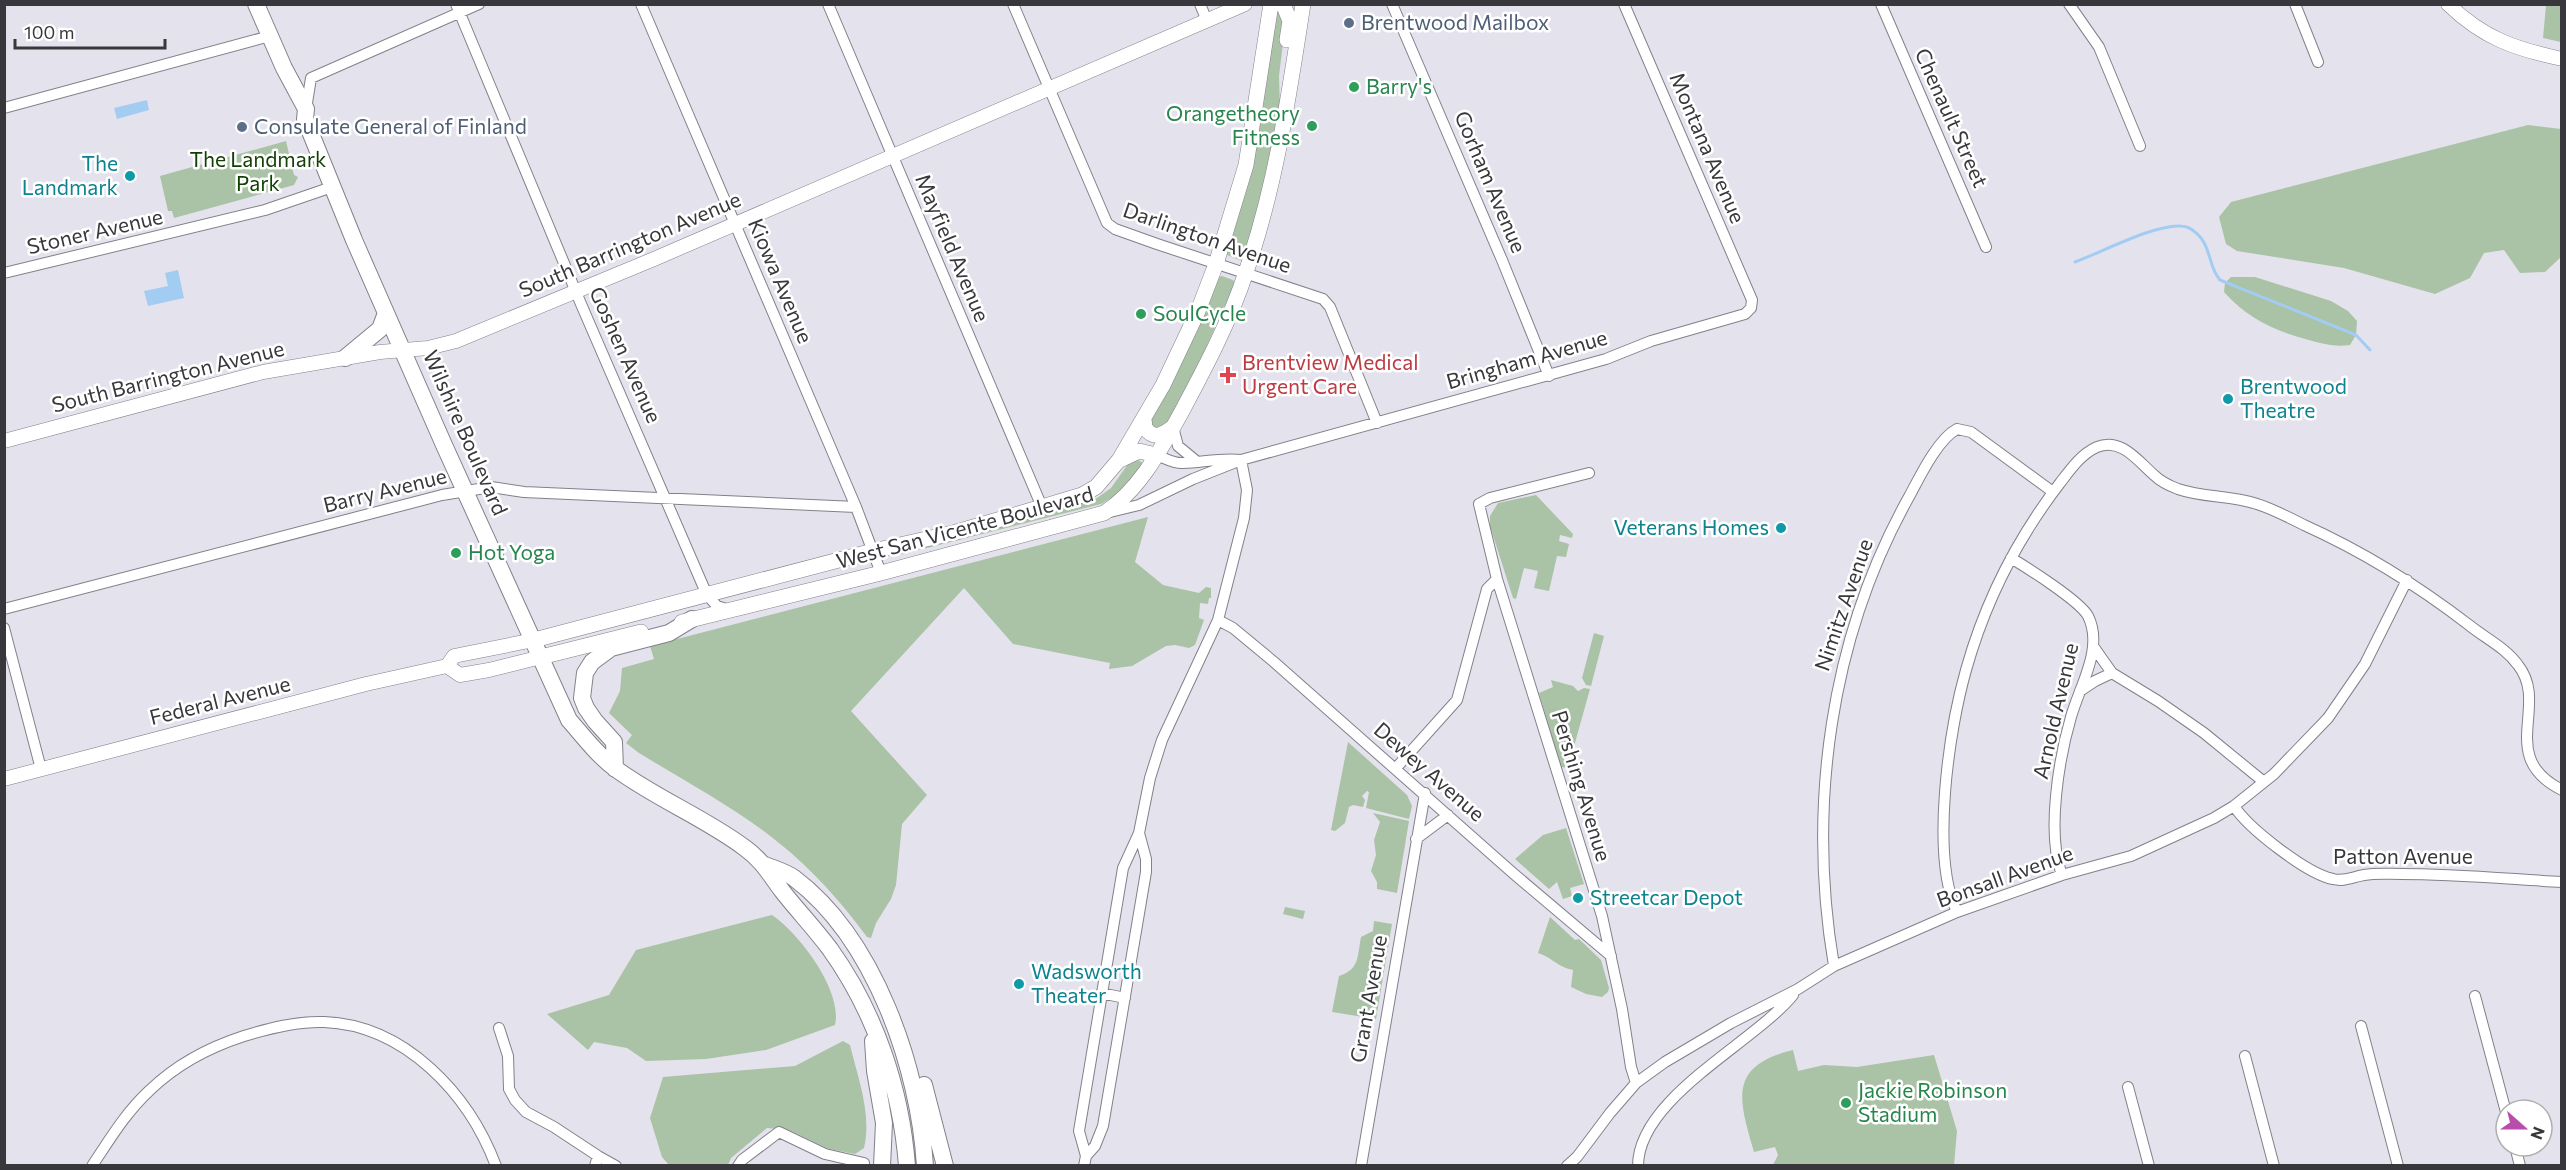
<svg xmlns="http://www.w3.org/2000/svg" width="2566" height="1170" font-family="Commissioner,sans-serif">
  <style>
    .green { fill: #aac2a5 }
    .water { fill: #a3ccf3 }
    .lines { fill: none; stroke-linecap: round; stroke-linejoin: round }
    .stream { stroke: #a3ccf3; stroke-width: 3 }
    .minor-casing { stroke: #828189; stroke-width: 12 }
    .tertiary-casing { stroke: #828189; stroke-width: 15 }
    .secondary-casing { stroke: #828189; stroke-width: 16 }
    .primary-casing { stroke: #828189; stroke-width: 18 }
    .minor { stroke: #fff; stroke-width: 10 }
    .tertiary { stroke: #fff; stroke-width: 14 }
    .secondary { stroke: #fff; stroke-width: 15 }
    .primary { stroke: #fff; stroke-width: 16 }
    .service-dot { fill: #5c6f8a; stroke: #fff; stroke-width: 2 }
    .leisure-dot { fill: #2e9e5b; stroke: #fff; stroke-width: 2 }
    .culture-dot { fill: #0f9aa8; stroke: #fff; stroke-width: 2 }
    .health-dot { fill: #e0444e; stroke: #fff; stroke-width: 2 }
    .labels { text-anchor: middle; stroke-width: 5; stroke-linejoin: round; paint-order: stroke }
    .service-label { font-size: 21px; fill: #4e5e75; stroke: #fff; text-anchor: start }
    .leisure-label { font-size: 21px; fill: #27864d; stroke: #fff; text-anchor: start }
    .street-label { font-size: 21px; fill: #38383c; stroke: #fff }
    .park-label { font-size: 21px; fill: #124004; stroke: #fff }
    .culture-label { font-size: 21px; fill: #0d838f; stroke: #fff; text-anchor: start }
    .health-label { font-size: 21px; fill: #be3a42; stroke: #fff; text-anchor: start }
  </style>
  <rect width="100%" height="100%" fill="#e4e3ed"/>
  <path class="green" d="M2546 5H2561V42L2543 38Z
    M1276 7 1285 26 1279 76 1280 108 1257 214 1242 261 1227 255 1252 165Z
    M2528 125 2561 129V257L2545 272 2520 273 2504 250 2484 253 2470 278 2435 294 2344 268 2237 251 2226 244 2219 217 2231 202Z
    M286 141 294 175 298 177 294 185 174 218 172 211H168L160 176Z
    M1222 276 1233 280 1235 283 1191 381 1165 429 1159 432 1148 421 1219 277Z
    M2231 277H2255L2331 301 2348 311 2357 321 2356 335 2350 345C2335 347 2324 344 2309 340 2275 331 2248 319 2224 292L2225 283Z
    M1133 457 1143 463C1131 481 1120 494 1101 504L899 555 898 550 1097 498 1111 488Z
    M1536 495 1573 534 1572 538 1560 535 1559 541 1569 544 1566 557 1557 556 1549 591 1534 588 1538 571 1524 568 1516 599 1513 598 1490 526V516L1498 503Z
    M1148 517 1135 562 1163 585 1199 593 1206 587 1211 588V598H1209L1208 604 1200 603 1199 618 1204 620 1195 645 1189 648 1175 645 1166 646 1132 666 1109 669 1110 663 1013 644 964 588 851 711 927 795 902 824 896 885 891 899 876 923 871 938 867 937C841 902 813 870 779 843 736 808 686 782 639 753L626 743 632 735 609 713 620 691 622 668 654 659 650 646Z
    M1594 633 1604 636 1591 686 1586 685 1582 678Z
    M1551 680 1573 686 1578 691 1584 688 1590 689 1568 768 1561 767 1539 693 1553 687Z
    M1348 742 1407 795 1412 806 1409 819 1366 808 1369 792 1367 791 1362 796 1365 800 1363 807 1353 805 1349 807 1345 823 1335 831 1331 830Z
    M1373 813 1409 821 1397 893 1377 889V882L1371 871 1376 855 1374 840 1380 822Z
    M1566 828 1584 884 1570 888 1572 896 1563 899 1557 882 1549 889 1515 859 1543 835Z
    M1285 907 1305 911 1303 919 1283 914Z
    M772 915C799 933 843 991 835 1025L766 1050 706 1059 646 1061 627 1048 594 1042 588 1050 547 1014 609 995 636 950Z
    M1550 917 1575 940 1579 939 1601 960 1609 988 1608 992 1602 997 1586 994 1571 987 1573 970C1559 968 1551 957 1538 953Z
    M1374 921 1392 924 1376 1019 1332 1012 1339 976C1360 969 1357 957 1361 937L1373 931Z
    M843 1041 850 1045C858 1078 872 1115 864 1148L855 1154 829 1149 789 1130 767 1128 731 1158 728 1165H669L662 1157 650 1118 663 1077 795 1066Z
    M1793 1050 1798 1071 1824 1065 1857 1067 1934 1055 1957 1131 1954 1165H1773L1778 1155 1775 1147 1754 1152C1739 1100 1727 1066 1793 1050Z"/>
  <path class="water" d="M147 100 149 110 117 119 114 108Z
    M178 270 184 298 148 306 144 291 168 286 165 273Z"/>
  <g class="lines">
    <path class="stream" d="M2075 262C2102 252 2155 224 2181 226 2189 226 2196 232 2201 238 2211 250 2209 268 2220 280L2356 335 2370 350"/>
    <defs>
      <path id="minor" d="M456 4 581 304 707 595 717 606 729 610
        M641 4 856 507 881 573
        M828 4 1042 507
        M1013 4 1107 223 1115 229 1157 244 1323 299 1330 307 1377 423
        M1200 4 1207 21
        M1392 4 1502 260 1549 376
        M1881 4 1986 247
        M2069 4 2099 47 2140 146
        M2295 4 2318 62
        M4 108 270 36
        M306 109 311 78 479 4
        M4 273 265 210 332 187
        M1173 427 1178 446 1195 460
        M1156 455C1165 458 1174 464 1183 463 1204 462 1221 458 1241 460
        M1589 473 1490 498 1479 504 1497 579 1602 916 1622 1009 1631 1067 1636 1083
        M1110 512 1139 505 1193 479 1241 460 1606 359 1651 341 1745 314 1751 308 1752 300 1624 4
        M2011 558C2026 567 2080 601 2088 616 2104 648 2080 685 2071 717 2059 758 2046 834 2062 875
        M4 609 442 495 491 487 524 492 856 507
        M1218 620 1233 628 1274 662 1514 874 1611 956
        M4 628 41 769
        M2093 646 2112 673 2158 701 2204 733 2264 782
        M2080 691 2095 681 2112 673
        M1396 768 1457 700 1487 589 1497 579
        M2234 806C2248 828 2307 874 2333 879 2344 882 2352 877 2364 875 2376 873 2388 874 2401 874 2454 874 2508 879 2562 882
        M1416 839 1448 815
        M1957 912C1930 856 1949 730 1966 670 1985 602 2017 539 2060 483 2070 470 2081 454 2097 447 2121 437 2138 461 2154 475 2160 481 2170 486 2178 489 2204 498 2231 495 2257 504 2273 509 2288 517 2304 525 2364 552 2417 585 2469 625 2485 638 2506 648 2518 665 2550 705 2496 757 2562 790
        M1834 966C1807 806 1830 637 1910 495 1920 476 1938 439 1957 429L1971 432 2053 492
        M1101 993 1125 998
        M2475 996 2506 1112
        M2361 1026 2398 1166
        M499 1028 508 1056 509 1089 515 1100 526 1112 554 1127 598 1156 595 1166
        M2245 1056 2274 1166
        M2128 1087 2149 1166
        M2515 1146 2520 1166
        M598 1156 616 1166
        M1086 1156 1095 1146 1103 1126 1146 872V859L1139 833
        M92 1166C110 1139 126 1112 150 1090 176 1065 210 1047 244 1036 270 1028 297 1021 324 1022 405 1025 469 1094 496 1166
        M738 1166 742 1160 779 1132 825 1154 864 1163
        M1084 1166 1086 1156 1079 1131 1123 868 1139 833 1150 778 1162 740 1218 620 1244 518 1247 490 1241 460
        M1361 1166 1425 793
        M1567 1166 1577 1157 1610 1113 1636 1083 1665 1062 1731 1023 1798 989 1834 966 1957 912 2062 875 2131 856 2214 818 2234 806 2274 774 2328 718 2365 664 2407 580
        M1638 1166C1638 1098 1754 1043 1793 995"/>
      <path id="tertiary" d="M2448 4C2483 38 2515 49 2562 59
        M4 441 263 372 380 352 428 348 456 341 654 259 1245 4
        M447 666 460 675 489 670 541 657
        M4 779 366 684 447 666 454 656 534 640"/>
      <path id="secondary" d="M1283 4 1290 21 1287 40
        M1144 419 1145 428C1154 440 1162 435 1172 428
        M1120 460 1139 451 1156 455
        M682 622 881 573 1104 513C1139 491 1161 449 1181 413 1205 368 1230 321 1246 272 1276 185 1289 95 1303 4
        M534 640 873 551 953 533 1042 507 1082 495 1096 487 1119 460 1163 385 1198 311 1216 264 1246 165 1271 4
        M541 657 641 632"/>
      <path id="primary" d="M256 4 284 68 306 109 305 119 354 240 444 445 569 720C584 737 598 756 616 769 657 799 705 818 745 848 763 861 770 875 783 892 798 911 815 929 830 949 875 1012 901 1088 907 1166
        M345 358 380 329 386 313
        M615 769 614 742 595 721 586 708 582 698 585 673 592 662 611 648 669 633 692 619
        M765 865C775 869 786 872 794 878 875 939 919 1068 925 1166
        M873 1041 875 1071 884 1123 882 1166
        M924 1085 945 1166"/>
    </defs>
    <use href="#minor" class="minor-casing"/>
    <use href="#tertiary" class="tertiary-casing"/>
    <use href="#secondary" class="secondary-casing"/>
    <use href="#primary" class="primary-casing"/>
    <use href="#minor" class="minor"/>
    <use href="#tertiary" class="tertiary"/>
    <use href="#secondary" class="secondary"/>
    <use href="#primary" class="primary"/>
  </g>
  <g class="service-dot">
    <circle cx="1349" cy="23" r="6"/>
    <circle cx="242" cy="127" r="6"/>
  </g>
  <g class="leisure-dot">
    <circle cx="1354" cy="87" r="6"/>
    <circle cx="1312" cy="126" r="6"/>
    <circle cx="1141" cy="314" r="6"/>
    <circle cx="456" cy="553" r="6"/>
    <circle cx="1846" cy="1103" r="6"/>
  </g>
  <g class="culture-dot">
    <circle cx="130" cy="176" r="6"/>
    <circle cx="2228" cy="399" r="6"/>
    <circle cx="1781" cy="528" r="6"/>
    <circle cx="1578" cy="898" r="6"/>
    <circle cx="1019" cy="984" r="6"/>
  </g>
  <path class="health-dot" d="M1225 366h6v6h6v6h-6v6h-6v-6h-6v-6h6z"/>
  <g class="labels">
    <g class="service-label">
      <text x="1361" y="30">Brentwood Mailbox</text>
      <text x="254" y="134">Consulate General of Finland</text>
    </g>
    <g class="leisure-label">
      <text x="1366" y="94">Barry's</text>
      <text x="1300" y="121" text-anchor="end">Orangetheory<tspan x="1300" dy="24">Fitness</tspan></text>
      <text x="1153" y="321">SoulCycle</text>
      <text x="468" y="560">Hot Yoga</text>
      <text x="1858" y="1098">Jackie Robinson<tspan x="1858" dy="24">Stadium</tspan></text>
    </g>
    <g class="street-label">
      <text transform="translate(1951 118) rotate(66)" y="7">Chenault Street</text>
      <text transform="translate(1707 148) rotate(67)" y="7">Montana Avenue</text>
      <text transform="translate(1490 182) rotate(67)" y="7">Gorham Avenue</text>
      <text transform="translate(95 232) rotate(-13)" y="7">Stoner Avenue</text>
      <text transform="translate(1207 238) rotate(19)" y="7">Darlington Avenue</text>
      <text transform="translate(630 245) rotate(-23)" y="7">South Barrington Avenue</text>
      <text transform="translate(952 248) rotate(67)" y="7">Mayfield Avenue</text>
      <text transform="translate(780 281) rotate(67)" y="7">Kiowa Avenue</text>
      <text transform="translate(625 355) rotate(66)" y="7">Goshen Avenue</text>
      <text transform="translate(1527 360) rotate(-16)" y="7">Bringham Avenue</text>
      <text transform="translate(168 377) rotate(-14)" y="7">South Barrington Avenue</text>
      <text transform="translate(465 433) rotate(66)" y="7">Wilshire Boulevard</text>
      <text transform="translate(385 491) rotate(-14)" y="7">Barry Avenue</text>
      <text transform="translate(965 528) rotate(-15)" y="7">West San Vicente Boulevard</text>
      <text transform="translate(1844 605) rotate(-71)" y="7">Nimitz Avenue</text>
      <text transform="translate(220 701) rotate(-14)" y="7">Federal Avenue</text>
      <text transform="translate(2056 711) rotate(-77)" y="7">Arnold Avenue</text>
      <text transform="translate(1429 772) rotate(41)" y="7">Dewey Avenue</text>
      <text transform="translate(1581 786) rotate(73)" y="7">Pershing Avenue</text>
      <text x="2403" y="864">Patton Avenue</text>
      <text transform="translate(2005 877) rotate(-20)" y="7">Bonsall Avenue</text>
      <text transform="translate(1369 999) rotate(-80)" y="7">Grant Avenue</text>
    </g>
    <g class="park-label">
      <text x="258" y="167">The Landmark<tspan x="258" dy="24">Park</tspan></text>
    </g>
    <g class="culture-label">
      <text x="118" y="171" text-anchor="end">The<tspan x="118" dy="24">Landmark</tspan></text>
      <text x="2240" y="394">Brentwood<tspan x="2240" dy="24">Theatre</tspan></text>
      <text x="1769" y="535" text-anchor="end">Veterans Homes</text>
      <text x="1590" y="905">Streetcar Depot</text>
      <text x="1031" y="979">Wadsworth<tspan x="1031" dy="24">Theater</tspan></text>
    </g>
    <g class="health-label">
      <text x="1242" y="370">Brentview Medical<tspan x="1242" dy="24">Urgent Care</tspan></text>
    </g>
  </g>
  <rect width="2566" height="1170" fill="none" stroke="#38383c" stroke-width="12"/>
  <g transform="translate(2524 1128) rotate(111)"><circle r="28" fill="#ffffff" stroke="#afafb1" stroke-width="1.5"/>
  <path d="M0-4.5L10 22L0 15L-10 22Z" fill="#b94dae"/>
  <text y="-9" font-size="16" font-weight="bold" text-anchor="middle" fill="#38383c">N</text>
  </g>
  <path d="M15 39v9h150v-9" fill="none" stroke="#38383c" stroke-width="3"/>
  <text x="24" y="39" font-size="18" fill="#38383c" stroke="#ffffff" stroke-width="4.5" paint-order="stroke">100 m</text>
</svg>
